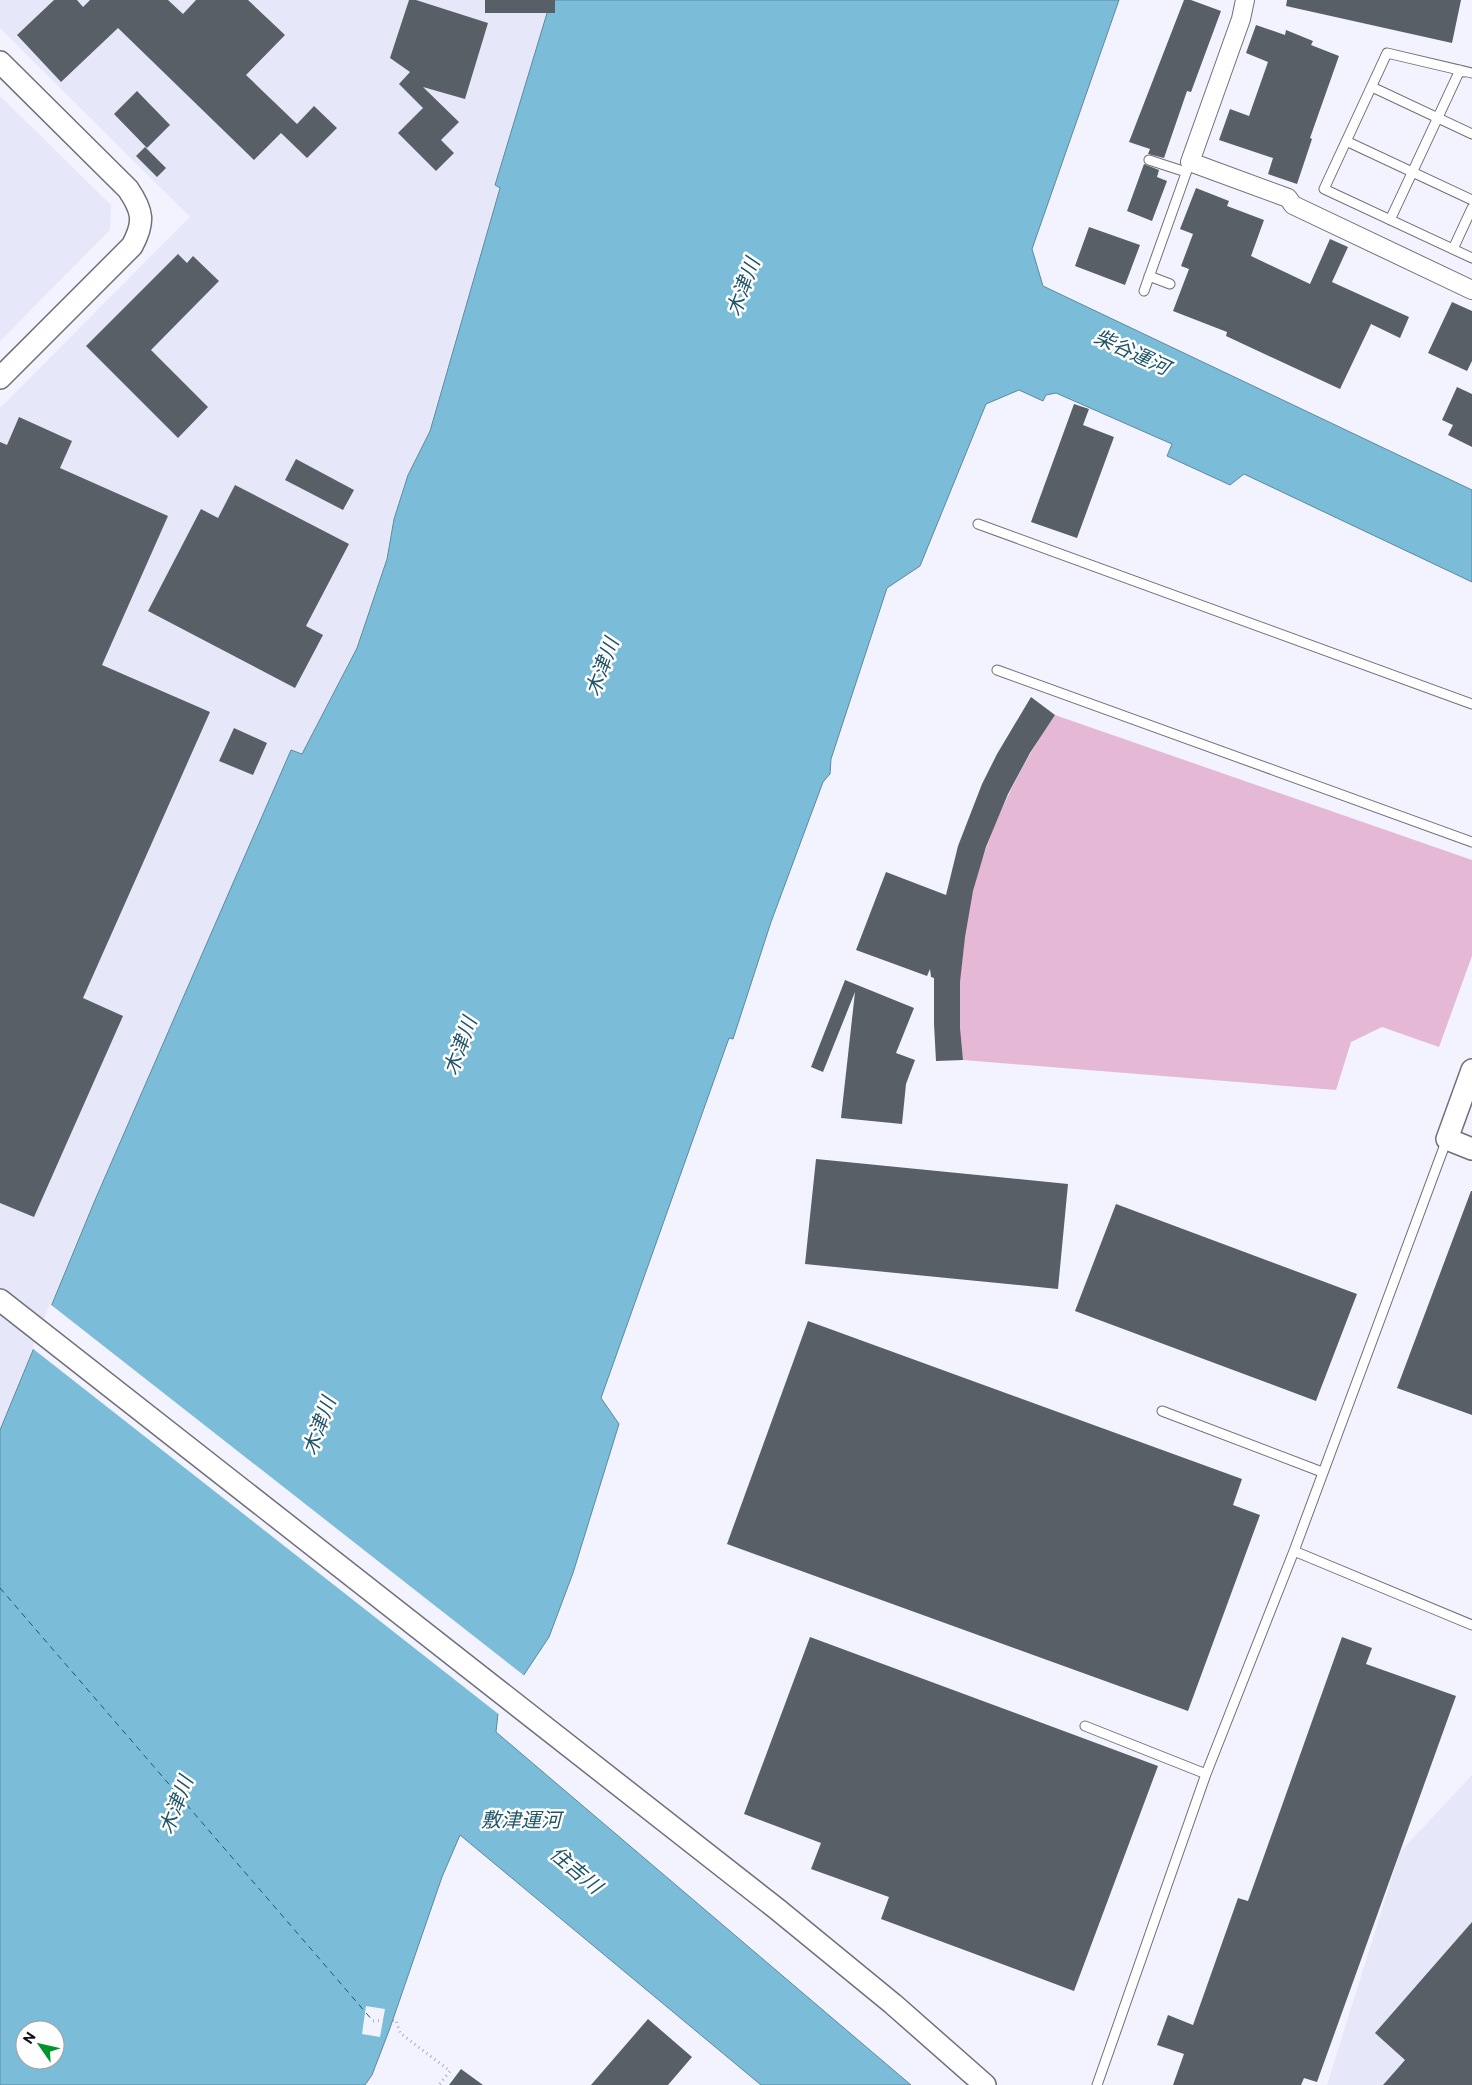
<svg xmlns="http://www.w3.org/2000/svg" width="1472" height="2085" font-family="Commissioner,'Noto Sans JP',sans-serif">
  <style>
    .built { fill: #e6e7f9 }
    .green { fill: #e5b9d6 }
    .water { fill: #7bbcd9; stroke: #5c899e; fill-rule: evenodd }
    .pier { fill: #f2f3fe }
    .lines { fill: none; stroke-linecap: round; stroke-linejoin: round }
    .ferry { stroke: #21556a; stroke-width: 1; stroke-dasharray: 6 5; stroke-linecap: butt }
    .building { fill: #595f67 }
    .service-casing { stroke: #70707a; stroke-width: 11 }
    .minor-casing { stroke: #70707a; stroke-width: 20 }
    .tertiary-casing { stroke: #70707a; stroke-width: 24 }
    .path { stroke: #abacb5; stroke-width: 3; stroke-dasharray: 1 4; stroke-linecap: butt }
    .service { stroke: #fff; stroke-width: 9 }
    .minor { stroke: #fff; stroke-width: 18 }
    .tertiary { stroke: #fff; stroke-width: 21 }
    .labels { text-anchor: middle; stroke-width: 5; stroke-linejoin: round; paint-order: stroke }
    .water-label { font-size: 20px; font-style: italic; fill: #21556a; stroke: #fff }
  </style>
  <rect width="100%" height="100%" fill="#f2f3fe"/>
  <path class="built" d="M0 0H551L494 185 499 188 429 430 407 475 393 519 386 559 356 648 302 753 291 750 94 1200 0 1428V408L190 217 0 28Z
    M0 96 111 205 110 230 0 341Z
    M1472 1775V2085H1327L1400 1852Z"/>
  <path class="green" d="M1055 715 1472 860V956L1439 1047 1382 1027 1351 1042 1336 1090 963 1060C944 939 987 813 1055 715Z"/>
  <path class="water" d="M551 0H1119L1032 249 1043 286 1472 490V582L1244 474 1230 485 1167 456 1172 444 1056 393 1046 395 1043 401 1019 390 986 404 920 566 887 588 831 759 830 774 823 782 771 922 733 1039 729 1038 601 1398 619 1424 573 1573 549 1637 498 1714 496 1732 911 2085H761L460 1835 442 1877 390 2028 372 2075 365 2085H0V1430L95 1200 291 750 302 754 357 648 387 559 394 519 408 475 430 431 500 188 495 185ZM25 2030H55V2060H25Z"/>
  <path class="pier" d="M50 1304 526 1677 501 1716 32 1348Z
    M366 2006 385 2009 380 2037 362 2034Z"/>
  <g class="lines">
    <path class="ferry" d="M0 1588 373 2021"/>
  </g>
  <path class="building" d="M54 0H77L83 7 90 0H168L183 14 196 0H248L285 35 246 75 297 124 314 106 337 128 307 158 281 133 254 160 118 28 61 82 17 35Z
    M409 0H416L488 23 465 99 423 87 459 122 441 140 454 153 436 171 398 133 423 108 399 84 410 72 390 58Z
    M485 0H555V13H485Z
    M1184 0H1191L1221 11 1191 92 1187 91 1164 158 1148 154 1150 149 1129 142Z
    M1287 0H1461L1452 43 1286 6Z
    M1256 25 1285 35 1286 30 1313 41 1311 45 1339 56 1310 138 1312 139 1297 184 1268 174 1273 158 1219 140 1230 109 1249 116 1268 62 1246 53Z
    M137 91 170 125 147 148 114 114Z
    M145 147 166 168 157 177 136 156Z
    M1144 164 1159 170 1157 177 1167 181 1152 221 1127 211Z
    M1196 188 1229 201 1227 206 1264 220 1251 256 1310 284 1330 239 1348 247 1332 282 1409 317 1400 338 1371 324 1340 389 1226 336 1227 332 1173 311 1189 269 1181 266 1193 234 1180 229Z
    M1089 227 1140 245 1125 285 1075 266Z
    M178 254 187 263 193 256 219 281 151 350 208 407 178 438 86 346Z
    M1452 302 1472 311V361L1467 371 1428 353Z
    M1457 387 1472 394V447L1448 435 1453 425 1442 420Z
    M1074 404 1089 409 1083 425 1114 437 1077 538 1031 522Z
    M19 417 72 441 60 468 168 516 102 665 210 712 83 998 123 1016 34 1217 0 1203V442L7 445Z
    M296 459 354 490 343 510 285 480Z
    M235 485 349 544 306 626 323 635 295 688 148 611 201 509 218 518Z
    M1031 697 1055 715 1030 753 1008 794 986 847 973 891 965 937 960 982V1028L963 1060 936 1061 934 1024V978L931 977 930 969 927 976 856 950 886 872 946 895 958 846 982 784 997 754Z
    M234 728 267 743 253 775 219 761Z
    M845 980 914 1008 896 1053 915 1060 906 1084 902 1124 841 1118 855 992 823 1072 811 1067Z
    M816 1159 1068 1184 1058 1289 805 1264Z
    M1471 1191H1472V1415L1397 1388Z
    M1116 1204 1357 1294 1316 1401 1075 1311Z
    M808 1321 1242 1479 1233 1505 1260 1515 1188 1711 727 1544Z
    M810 1637 1158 1766 1074 1991 881 1919 889 1897 811 1869 821 1843 744 1814Z
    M1342 1637 1372 1648 1366 1664 1456 1696 1317 2082 1304 2078 1301 2085H1173L1184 2054 1157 2045 1168 2015 1193 2025 1238 1898 1248 1901Z
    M1472 1922V2085H1383L1405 2060 1375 2033Z
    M648 2019 692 2057 668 2085H591Z
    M461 2069 483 2085H449Z"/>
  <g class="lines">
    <defs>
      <path id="service" d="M1472 73 1387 53 1324 189 1472 258
        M1372 87 1472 134
        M1346 141 1472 200
        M1149 160 1186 172
        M1390 220 1460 70 1464 72
        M1453 249 1472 208
        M1149 276 1170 284
        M1144 291 1190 162
        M978 524 1472 704
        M997 670 1472 842
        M1162 1411 1322 1472
        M1294 1551 1472 1625
        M1085 1726 1206 1774
        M1097 2085 1206 1774 1294 1551 1447 1139"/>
      <path id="minor" d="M1245 0 1241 19 1190 162 1288 198 1293 205 1472 290"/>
      <path id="tertiary" d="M0 62 128 189C143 211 145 222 132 246L0 378
        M1472 1070 1447 1139 1472 1149
        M0 1300 777 1909 893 2004 985 2085"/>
    </defs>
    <use href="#service" class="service-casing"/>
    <use href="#minor" class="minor-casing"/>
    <use href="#tertiary" class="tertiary-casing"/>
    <path class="path" d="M373 2021 396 2020 400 2033 450 2071 439 2085"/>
    <use href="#service" class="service"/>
    <use href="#minor" class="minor"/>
    <use href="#tertiary" class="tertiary"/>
  </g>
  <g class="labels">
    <g class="water-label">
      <text transform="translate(743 287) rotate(-70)" y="7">木津川</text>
      <text transform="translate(1132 352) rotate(25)" y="7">柴谷運河</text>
      <text transform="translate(602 667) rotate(-70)" y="7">木津川</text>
      <text transform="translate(460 1046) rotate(-70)" y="7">木津川</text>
      <text transform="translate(319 1426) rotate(-70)" y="7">木津川</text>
      <text transform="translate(176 1805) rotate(-69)" y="7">木津川</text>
      <text x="521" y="1827">敷津運河</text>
      <text transform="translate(576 1870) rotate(40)" y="7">住吉川</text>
    </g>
  </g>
  <g transform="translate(40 2045) rotate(304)"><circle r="24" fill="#ffffff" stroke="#a0a0a2"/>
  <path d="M0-4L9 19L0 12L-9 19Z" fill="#02952c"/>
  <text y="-8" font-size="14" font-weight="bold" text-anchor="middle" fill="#121216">N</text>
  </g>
</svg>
